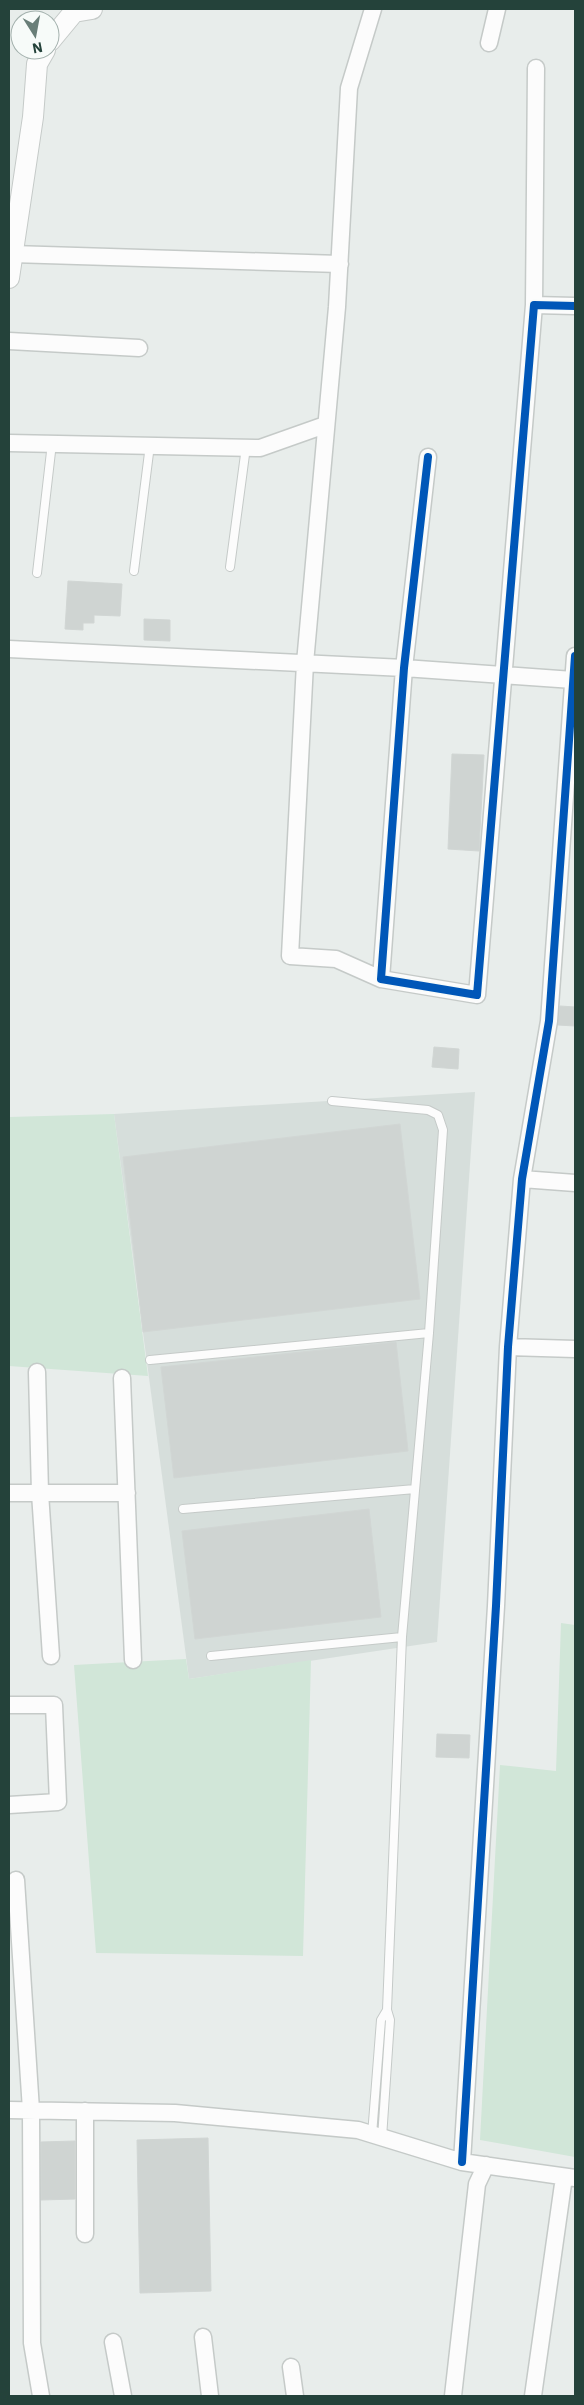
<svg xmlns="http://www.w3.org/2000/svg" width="584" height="2405" font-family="'IBM Plex Sans',sans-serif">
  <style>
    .built { fill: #d6dedb }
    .green { fill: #d1e6d8 }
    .building { fill: #cfd4d2; stroke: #d1d6d4 }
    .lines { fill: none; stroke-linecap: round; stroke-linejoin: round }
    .service-casing { stroke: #c5cac8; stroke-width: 10 }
    .minor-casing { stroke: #c5cac8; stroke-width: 19 }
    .tertiary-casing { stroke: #c5cac8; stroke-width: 22 }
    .service { stroke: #fcfcfc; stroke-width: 8 }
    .minor { stroke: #fcfcfc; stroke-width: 16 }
    .tertiary { stroke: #fcfcfc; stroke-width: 20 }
    .cycleway-casing { stroke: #f7fbf9; stroke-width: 11 }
    .cycleway { stroke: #0057b8; stroke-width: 8 }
  </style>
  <rect width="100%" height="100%" fill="#e8edeb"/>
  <path class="built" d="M475 1092 437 1642 189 1679 114 1114Z"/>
  <path class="green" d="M114 1114 148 1376 9 1366V1117Z
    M561 1623 575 1625V2157L480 2140 500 1765 556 1771Z
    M186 1659 189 1679 311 1660 303 1956 96 1953 74 1665Z"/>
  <path class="building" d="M68 581 122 584 120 616 94 615V623H83V630L65 629Z
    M144 619 170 620V641L144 640Z
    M452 754 484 755 479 851 448 849Z
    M560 1006 575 1007V1026L558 1025Z
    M434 1047 459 1049 458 1069 432 1067Z
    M400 1124 420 1299 143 1332 123 1157Z
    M396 1342 408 1451 174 1478 161 1367Z
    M369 1509 381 1617 195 1639 182 1531Z
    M437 1734 470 1735 469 1758 436 1757Z
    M208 2138 211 2291 140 2293 137 2140Z
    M75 2141V2199L41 2200V2142Z"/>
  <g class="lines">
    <defs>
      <path id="service" d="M230 567 246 447
        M134 571 150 445
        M37 573 52 443
        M332 1101 428 1110 438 1115 443 1130 429 1333 402 1637 387 2010
        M150 1360 429 1333
        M183 1509 415 1489
        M211 1656 402 1637
        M372 2135 381 2020 387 2010 390 2020 382 2138"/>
      <path id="minor" d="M373 9 349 88 337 307 305 663 290 956 336 959 381 979
        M489 43 497 9
        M12 254 340 264
        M534 305 536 68
        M9 341 139 348
        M9 443 260 448 325 425
        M428 457 404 668 381 979 477 995 534 305 575 306
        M9 649 404 668 573 680
        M522 1179 575 1183
        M508 1347 575 1349
        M37 1372 40 1493 51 1656
        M122 1378 133 1660
        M9 1493H127
        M9 1705H54L58 1802 9 1805
        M16 1880 31 2110 32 2343 41 2396
        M9 2110 175 2113 358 2130 462 2162 575 2178
        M85 2111V2234
        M462 2162 496 1606 508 1347 522 1179 549 1021 575 656
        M203 2337 210 2396
        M113 2342 123 2396
        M291 2367 295 2396
        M453 2396 477 2184 486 2165
        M533 2396 564 2177"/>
      <path id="tertiary" d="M50 41 74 12 92 9
        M9 278 33 117 37 64 45 50"/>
    </defs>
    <use href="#service" class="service-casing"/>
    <use href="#minor" class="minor-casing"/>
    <use href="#tertiary" class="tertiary-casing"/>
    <use href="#service" class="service"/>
    <use href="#minor" class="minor"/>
    <use href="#tertiary" class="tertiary"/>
    <defs>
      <path id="cycleway" d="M428 457 404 668 381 979 477 995 534 305 575 306
        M462 2162 496 1606 508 1347 522 1179 549 1021 575 656"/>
    </defs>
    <use href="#cycleway" class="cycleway-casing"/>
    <use href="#cycleway" class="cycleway"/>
  </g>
  <rect width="584" height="2405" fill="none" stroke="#24423a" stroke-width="20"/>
  <g transform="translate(35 35) rotate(169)"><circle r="24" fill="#f7fbf9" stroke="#a3b1ad"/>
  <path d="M0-4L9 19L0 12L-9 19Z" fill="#697e78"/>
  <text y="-8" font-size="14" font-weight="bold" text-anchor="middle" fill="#24423a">N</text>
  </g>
</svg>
